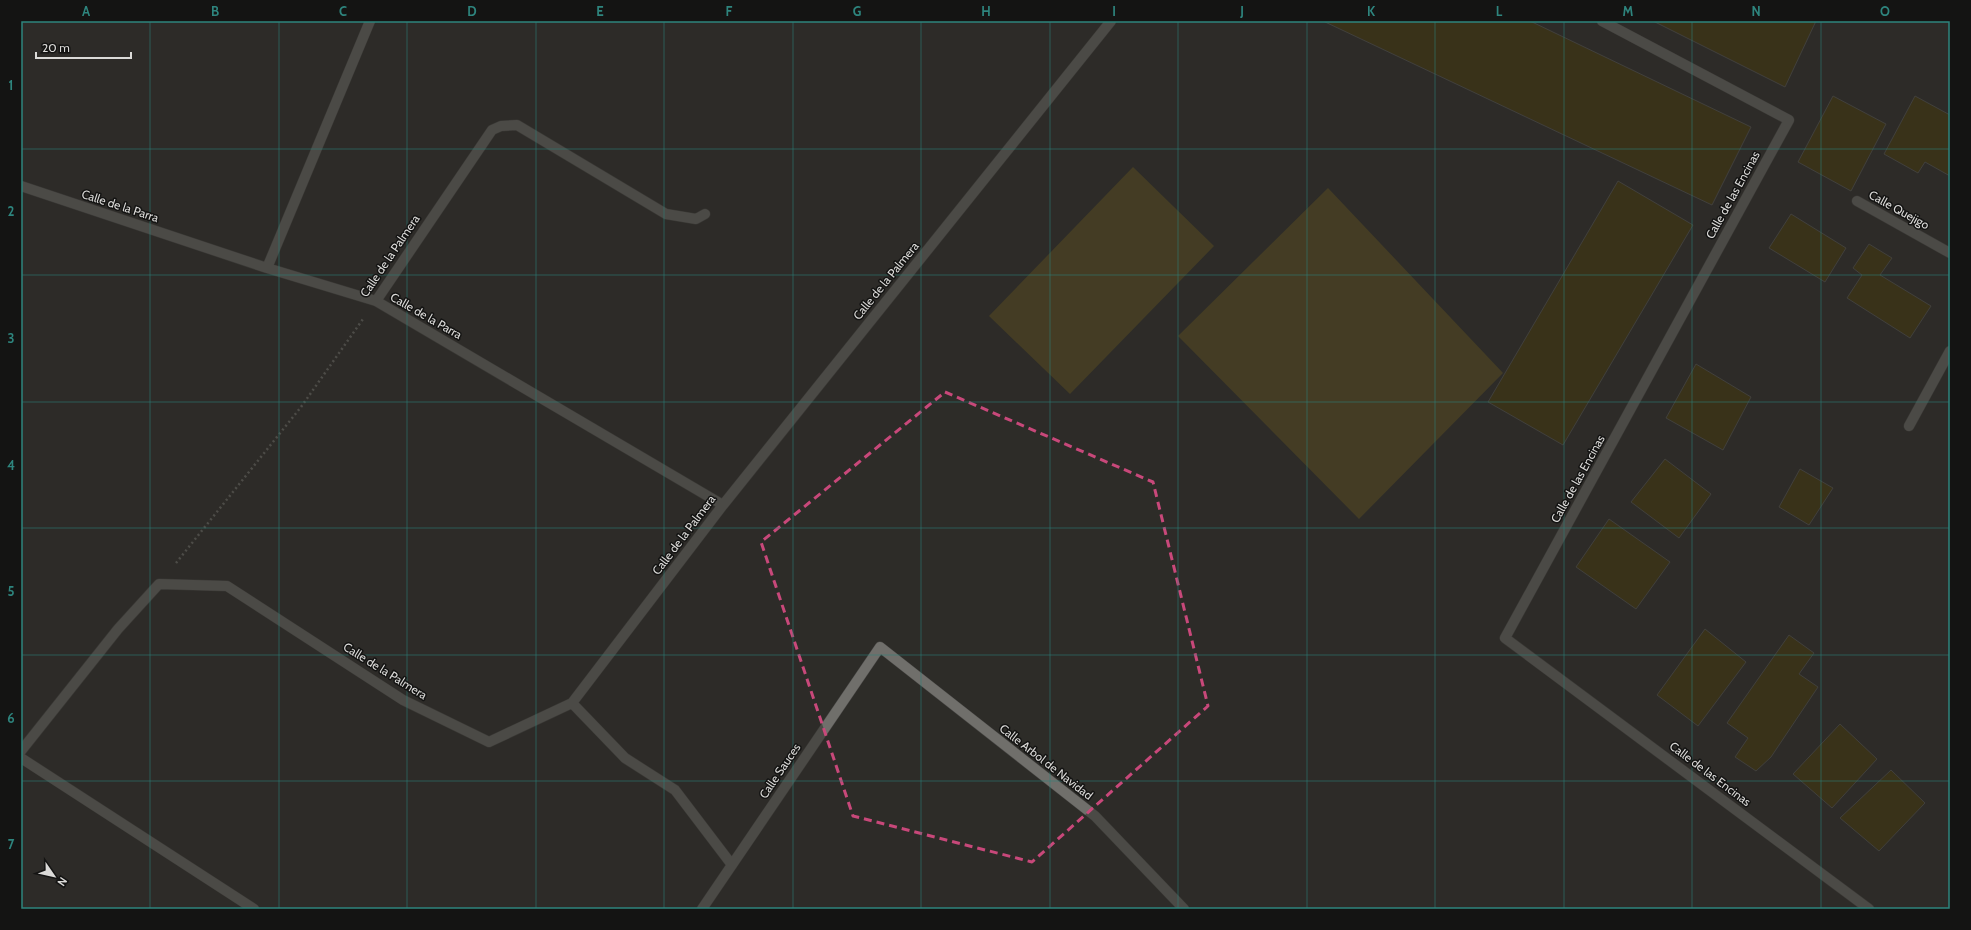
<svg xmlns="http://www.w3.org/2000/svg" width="1971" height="930" font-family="Cabin,sans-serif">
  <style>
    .green { fill: #5f5121 }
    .building { fill: #483b08; stroke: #595855 }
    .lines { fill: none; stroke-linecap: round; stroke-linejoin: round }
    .minor-casing { stroke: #484745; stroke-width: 11 }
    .path { stroke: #74736f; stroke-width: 2.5; stroke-dasharray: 2 3; stroke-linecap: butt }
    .minor { stroke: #706f6b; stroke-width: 10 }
    .marked { fill: none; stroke: #c8487a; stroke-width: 3; stroke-dasharray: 8 5; stroke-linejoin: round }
    .grid { fill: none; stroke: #2e857e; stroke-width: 1; stroke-opacity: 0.55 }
    .labels { text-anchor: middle; stroke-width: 3; stroke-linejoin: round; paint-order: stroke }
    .street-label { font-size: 12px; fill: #dbdad8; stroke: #141413 }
    .neatline { fill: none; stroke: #2e857e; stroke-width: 1.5 }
    .grid-label { font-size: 13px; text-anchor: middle; font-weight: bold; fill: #2e857e }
  </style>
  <rect width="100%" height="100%" fill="#2d2c28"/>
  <path class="green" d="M1133 167 1214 246 1070 394 989 316Z
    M1328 188 1503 373 1359 519 1178 336Z"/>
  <path class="building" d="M1323 21H1530L1751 127 1712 205Z
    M1653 21H1816L1785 87Z
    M1833 96 1886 124 1851 191 1798 162Z
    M1915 96 1950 115V176L1925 162 1918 173 1884 154Z
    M1618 181 1693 225 1563 445 1488 402Z
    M1791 214 1846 248 1825 282 1769 248Z
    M1869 244 1892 258 1880 275 1931 306 1910 338 1847 298 1862 275 1853 268Z
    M1696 364 1751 397 1723 450 1666 418Z
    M1665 459 1711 494 1679 538 1631 502Z
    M1800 469 1833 488 1809 525 1779 507Z
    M1609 519 1670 562 1636 609 1576 567Z
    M1705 629 1746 662 1698 726 1657 695Z
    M1789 635 1814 653 1799 674 1818 687 1771 757 1756 771 1735 757 1748 738 1727 723Z
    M1840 724 1877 759 1832 808 1793 774Z
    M1891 770 1925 803 1879 851 1840 818Z"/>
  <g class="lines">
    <defs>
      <path id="minor" d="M1602 21 1789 120 1505 638 1869 909
        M21 186 267 268 376 301 723 505
        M1857 201 1950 253
        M267 268 370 21
        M376 301 492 130 501 126 517 125 666 214 696 219 705 214
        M1909 426 1950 351
        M572 703 625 758 675 790 732 865
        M21 751 118 629 159 584 227 586 403 700 489 742 572 703 723 505 1111 21
        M21 758 254 909
        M702 909 880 647 1095 816 1184 909"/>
    </defs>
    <use href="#minor" class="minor-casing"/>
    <path class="path" d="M176 563 301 407 363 319"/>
    <use href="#minor" class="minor"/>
  </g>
  <path d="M0 0H1971V930H0ZM945 392 1153 482 1208 706 1032 862 853 816 761 542Z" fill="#2d2c28" fill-opacity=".55" fill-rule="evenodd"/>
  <path class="marked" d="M945 392 1153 482 1208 706 1032 862 853 816 761 542Z"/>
  <path class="grid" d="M150 21V909M279 21V909M407 21V909M536 21V909M664 21V909M793 21V909M921 21V909M1050 21V909M1178 21V909M1307 21V909M1435 21V909M1564 21V909M1692 21V909M1821 21V909M21 149H1950M21 275H1950M21 402H1950M21 528H1950M21 655H1950M21 781H1950"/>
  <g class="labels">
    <g class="street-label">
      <text transform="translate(1733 195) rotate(-61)" y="4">Calle de las Encinas</text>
      <text transform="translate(120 206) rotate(18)" y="4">Calle de la Parra</text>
      <text transform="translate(1899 210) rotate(29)" y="4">Calle Quejigo</text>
      <text transform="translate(390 256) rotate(-56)" y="4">Calle de la Palmera</text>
      <text transform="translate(886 281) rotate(-51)" y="4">Calle de la Palmera</text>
      <text transform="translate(426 316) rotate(30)" y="4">Calle de la Parra</text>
      <text transform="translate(1578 479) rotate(-61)" y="4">Calle de las Encinas</text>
      <text transform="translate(684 535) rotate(-53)" y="4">Calle de la Palmera</text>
      <text transform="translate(385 671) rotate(32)" y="4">Calle de la Palmera</text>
      <text transform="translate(1046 762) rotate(38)" y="4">Calle Arbol de Navidad</text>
      <text transform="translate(780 771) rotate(-56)" y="4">Calle Sauces</text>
      <text transform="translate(1710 774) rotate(37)" y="4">Calle de las Encinas</text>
    </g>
  </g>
  <rect width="1971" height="930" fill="none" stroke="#141413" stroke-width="44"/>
  <g transform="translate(54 876) rotate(124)" stroke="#141413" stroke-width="3" paint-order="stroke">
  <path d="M0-3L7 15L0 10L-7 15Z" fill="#dbdad8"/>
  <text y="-6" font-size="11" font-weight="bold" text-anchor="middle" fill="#dbdad8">N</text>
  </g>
  <path d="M36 52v6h95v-6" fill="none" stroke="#dbdad8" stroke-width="2"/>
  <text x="42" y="52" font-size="12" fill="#dbdad8" stroke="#141413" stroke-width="3" paint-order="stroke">20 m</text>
  <rect x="22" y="22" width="1927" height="886" class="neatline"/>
  <g class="grid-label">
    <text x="86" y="16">A</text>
    <text x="215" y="16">B</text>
    <text x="343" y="16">C</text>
    <text x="472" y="16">D</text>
    <text x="600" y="16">E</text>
    <text x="729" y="16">F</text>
    <text x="857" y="16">G</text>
    <text x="986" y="16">H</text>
    <text x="1114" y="16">I</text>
    <text x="1242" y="16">J</text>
    <text x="1371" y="16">K</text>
    <text x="1499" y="16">L</text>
    <text x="1628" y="16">M</text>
    <text x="1756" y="16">N</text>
    <text x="1885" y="16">O</text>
    <text x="11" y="90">1</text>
    <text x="11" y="216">2</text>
    <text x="11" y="343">3</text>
    <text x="11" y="470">4</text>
    <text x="11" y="596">5</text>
    <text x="11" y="723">6</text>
    <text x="11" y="849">7</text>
  </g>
</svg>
